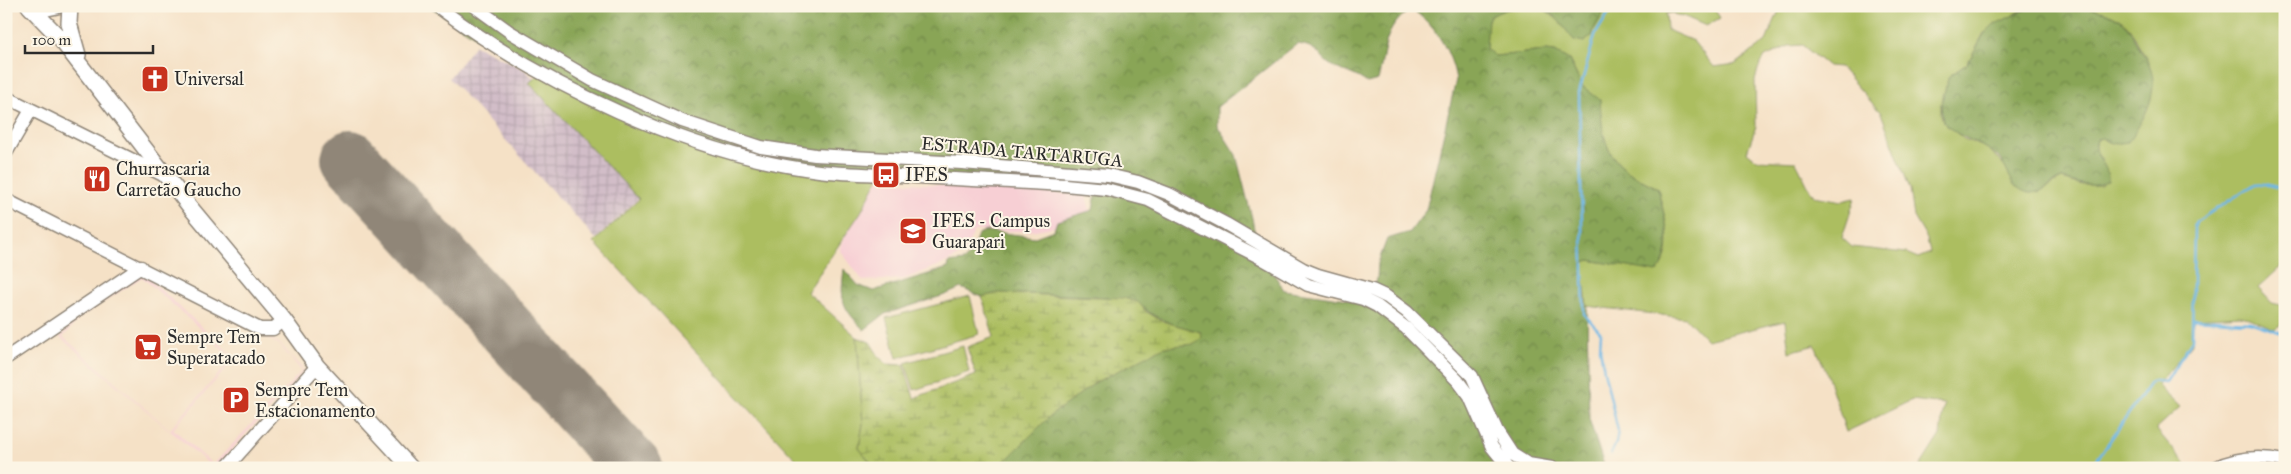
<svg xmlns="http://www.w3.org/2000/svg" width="2291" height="474" font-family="'IM FELL Great Primer',serif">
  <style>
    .built { fill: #f7cfd4; fill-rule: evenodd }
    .industrial { fill: url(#industrial-grid) }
    .grass { fill: #acbe61; stroke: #6c7446; fill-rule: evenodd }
    .forest { fill: url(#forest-crowns); stroke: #5a6841; fill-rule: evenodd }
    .wetland { fill: url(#wetland-marsh); stroke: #6c7446 }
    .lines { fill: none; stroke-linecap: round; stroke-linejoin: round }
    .stream { stroke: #6eb7e6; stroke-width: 2.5 }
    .runway { stroke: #908678; stroke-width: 58 }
    .minor-casing { stroke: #908678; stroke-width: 15 }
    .major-casing { stroke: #908678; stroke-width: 18 }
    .minor { stroke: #fff; stroke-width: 12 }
    .major { stroke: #fff; stroke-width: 15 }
    .labels { text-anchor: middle; stroke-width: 4; stroke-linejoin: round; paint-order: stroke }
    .poi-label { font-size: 18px; fill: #2b2b2b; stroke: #fcf5e5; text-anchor: start }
    .street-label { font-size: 18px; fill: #2b2b2b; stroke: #fcf5e5 }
  </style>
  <defs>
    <pattern id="industrial-grid" width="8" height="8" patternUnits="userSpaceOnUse" patternTransform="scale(1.25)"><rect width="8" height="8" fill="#d2bdc8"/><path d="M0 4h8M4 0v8" fill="none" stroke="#b4a3ac"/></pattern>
    <pattern id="forest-crowns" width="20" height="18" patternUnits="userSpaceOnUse" patternTransform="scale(1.25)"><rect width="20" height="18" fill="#89a557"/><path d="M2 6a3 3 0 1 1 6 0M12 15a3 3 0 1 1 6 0" fill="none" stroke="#708748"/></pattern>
    <pattern id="wetland-marsh" width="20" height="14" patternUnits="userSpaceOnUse" patternTransform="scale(1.25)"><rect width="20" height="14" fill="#acbe61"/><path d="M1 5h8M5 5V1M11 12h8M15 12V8" fill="none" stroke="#8c9b50"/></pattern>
  </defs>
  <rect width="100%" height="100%" fill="#fcf5e5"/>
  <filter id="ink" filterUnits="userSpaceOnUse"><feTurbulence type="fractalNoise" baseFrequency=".02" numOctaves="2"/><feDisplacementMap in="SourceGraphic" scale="10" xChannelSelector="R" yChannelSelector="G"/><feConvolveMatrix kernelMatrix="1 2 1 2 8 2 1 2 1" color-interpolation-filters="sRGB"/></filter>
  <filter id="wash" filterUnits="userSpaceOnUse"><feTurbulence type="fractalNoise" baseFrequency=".0096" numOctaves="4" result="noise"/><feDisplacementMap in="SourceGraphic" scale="20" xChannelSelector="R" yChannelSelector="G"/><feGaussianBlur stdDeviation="1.12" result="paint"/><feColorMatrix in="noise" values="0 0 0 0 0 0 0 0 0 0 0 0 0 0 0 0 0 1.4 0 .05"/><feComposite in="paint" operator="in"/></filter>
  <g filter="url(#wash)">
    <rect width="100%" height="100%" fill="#f5e1c6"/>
    <path class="built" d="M878 181 1086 195 1090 211 1071 224 1030 231H974L965 253 943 264 904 279 863 281 840 250 855 209Z
      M142 273 279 343 304 371 214 468 60 337 79 316ZM142 277 233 358 170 430 63 337 80 317ZM148 278 279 344 302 371 213 465 173 429 235 358Z"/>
    <path class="industrial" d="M475 45 525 70 554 99 640 197 596 239 449 78Z"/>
    <path class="grass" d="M1607 6H1713L1720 18 1706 26 1683 16 1666 13 1667 30 1693 41 1714 67 1736 64 1766 41 1781 6H2033L2025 8 1984 33 1967 64 1949 76 1941 104V114L1943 122 1964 139 1989 149 2002 164 2040 191 2062 179 2082 185H2101L2102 160C2096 152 2094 148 2097 139L2102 138 2112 144 2144 54C2138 46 2136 37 2130 29 2118 13 2097 12 2079 6H2285V263L2258 288 2272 303 2285 306V322L2274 329 2250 318 2240 316 2193 319 2192 344 2157 385 2180 407 2156 429 2189 468H1919L1940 435 1944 404 1912 400 1846 432 1827 374 1815 345 1789 352 1785 321 1707 340 1686 318 1587 306 1582 263 1589 260 1657 271C1678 247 1663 216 1658 188 1610 166 1603 152 1599 100L1582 86 1569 60 1555 52 1546 51 1495 56 1486 49C1486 41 1484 25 1489 18 1497 7 1529 5 1541 8 1547 10 1549 13 1554 17 1565 25 1580 30 1592 36L1594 29ZM1802 45 1828 66 1840 67 1881 113 1910 189 1914 217 1927 239 1930 253 1918 258 1906 253 1852 247 1842 238 1855 198 1842 201 1814 196C1806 185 1803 174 1796 162L1757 160 1747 152 1756 126 1755 81 1758 69 1765 57 1789 46Z
      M539 74 881 173 861 212 807 292 857 337 863 424 859 448 875 468H804L594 242 639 199 529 83Z
      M970 296 979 334 897 358 886 318Z
      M963 346 969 372 914 390 905 363Z"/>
    <path class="forest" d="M429 6H1607L1594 29 1592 36 1584 42 1574 40C1566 31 1558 17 1547 11 1533 2 1499 8 1488 19L1486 49 1495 56 1546 51 1555 52 1569 60 1582 86 1600 100C1603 152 1610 166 1658 188 1663 216 1677 247 1657 272L1589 260 1582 263 1587 306 1589 419 1605 468H998L1050 416 1096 382 1164 347 1193 344 1201 332C1177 325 1154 321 1138 302L1095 296 998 293 982 297 961 288 945 295 885 314 864 330C841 306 840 301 844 269L858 285 873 291 948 268 949 263 964 261 972 252 978 234 986 231 1035 237 1054 230 1057 221 1093 210 1096 193 864 172 723 156 476 37ZM1411 9C1435 24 1452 53 1456 80L1426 210 1410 232 1387 239 1378 263 1377 279 1369 306 1347 299 1284 290 1272 271 1255 235 1252 218 1236 155 1217 125V107L1297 44C1321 46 1318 60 1336 68 1347 73 1357 75 1367 83L1378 80C1386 50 1382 29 1411 9Z
      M2033 6C2061 6 2091 4 2116 17 2129 24 2131 33 2137 44 2140 51 2146 56 2149 64 2161 91 2144 120 2128 142L2112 144 2103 138 2097 139C2091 156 2110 164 2108 181 2090 190 2078 182 2062 179 2051 182 2042 194 2030 193 2010 190 2009 169 1998 157 1983 142 1960 140 1943 122L1941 104 1949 76 1967 64 1984 34 1993 25Z"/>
    <path class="wetland" d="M998 293 1123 298 1138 302 1147 312 1162 321 1200 332 1202 338 1193 344 1164 347 1096 382 1050 416 998 468H875L859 448 863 424 857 337 870 342 880 358 887 364 904 365 914 398 976 375 967 347 994 337 982 297Z"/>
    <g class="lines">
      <path class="stream" d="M2193 319 2250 322 2285 334
        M1611 454 1616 443 1618 431 1604 370 1600 349 1601 333 1584 314 1579 93 1595 35 1613 6
        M2091 468 2150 383 2154 381 2166 382 2192 340 2194 228 2196 222 2255 184C2266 181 2274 190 2285 187"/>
      <path class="runway" d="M350 159 634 468"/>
    </g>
  </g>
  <g filter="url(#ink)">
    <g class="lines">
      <defs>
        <path id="minor" d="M437 6C540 83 691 156 819 171 845 174 872 174 899 176 954 179 1010 182 1065 185L1106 189 1148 200 1263 259 1308 285 1363 299 1377 306 1406 328 1458 381 1470 397 1492 447 1509 468
          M474 6 510 32 592 80 682 121 761 147 815 155 962 163 1108 175 1138 182 1169 194 1226 224 1303 269 1318 275 1372 290 1387 297 1407 312 1472 376 1497 431 1512 454 1528 464 1552 468
          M6 97 167 177
          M6 153 31 110
          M6 200 260 329H273L284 320
          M6 358 141 267
          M226 468 317 366
          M2215 468C2237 457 2261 456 2285 461"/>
        <path id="major" d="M29 6 58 36 190 207 284 320 317 366 411 468
          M30 6 43 9 57 6
          M70 6 69 23 78 55"/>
      </defs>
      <use href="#minor" class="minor-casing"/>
      <use href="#major" class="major-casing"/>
      <use href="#minor" class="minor"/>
      <use href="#major" class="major"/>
    </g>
  </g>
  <defs>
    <symbol id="church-square" viewBox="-11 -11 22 22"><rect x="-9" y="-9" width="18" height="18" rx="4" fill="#c8321e" stroke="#fcf5e5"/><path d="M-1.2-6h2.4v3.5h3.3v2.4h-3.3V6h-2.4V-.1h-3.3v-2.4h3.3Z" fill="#fff"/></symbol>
    <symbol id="bus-square" viewBox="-11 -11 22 22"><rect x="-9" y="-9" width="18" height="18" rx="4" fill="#c8321e" stroke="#fcf5e5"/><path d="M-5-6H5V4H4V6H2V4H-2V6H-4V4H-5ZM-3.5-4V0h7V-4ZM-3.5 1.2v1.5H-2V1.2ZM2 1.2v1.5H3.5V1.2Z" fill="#fff"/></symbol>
    <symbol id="restaurant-square" viewBox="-11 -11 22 22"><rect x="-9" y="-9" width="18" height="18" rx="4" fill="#c8321e" stroke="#fcf5e5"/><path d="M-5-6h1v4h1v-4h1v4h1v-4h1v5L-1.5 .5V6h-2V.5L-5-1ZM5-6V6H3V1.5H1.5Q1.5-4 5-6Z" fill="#fff"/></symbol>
    <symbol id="university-square" viewBox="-11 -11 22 22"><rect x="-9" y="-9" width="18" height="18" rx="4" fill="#c8321e" stroke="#fcf5e5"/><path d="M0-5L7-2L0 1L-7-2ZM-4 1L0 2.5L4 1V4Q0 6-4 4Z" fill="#fff"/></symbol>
    <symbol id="supermarket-square" viewBox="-11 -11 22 22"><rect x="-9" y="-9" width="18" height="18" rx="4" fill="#c8321e" stroke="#fcf5e5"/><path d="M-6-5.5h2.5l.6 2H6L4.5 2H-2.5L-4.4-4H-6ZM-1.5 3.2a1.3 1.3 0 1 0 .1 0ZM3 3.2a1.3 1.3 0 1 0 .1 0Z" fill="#fff"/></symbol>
    <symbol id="parking-square" viewBox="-11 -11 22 22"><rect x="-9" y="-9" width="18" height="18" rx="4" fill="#c8321e" stroke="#fcf5e5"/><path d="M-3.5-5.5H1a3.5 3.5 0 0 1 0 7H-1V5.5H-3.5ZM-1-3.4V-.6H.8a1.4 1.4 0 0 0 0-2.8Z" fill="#fff"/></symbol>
  </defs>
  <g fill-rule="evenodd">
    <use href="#church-square" x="139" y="63" width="32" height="32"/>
    <use href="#bus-square" x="870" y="159" width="32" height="32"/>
    <use href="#restaurant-square" x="81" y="163" width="32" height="32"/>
    <use href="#university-square" x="897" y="215" width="32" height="32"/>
    <use href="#supermarket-square" x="132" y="331" width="32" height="32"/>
    <use href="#parking-square" x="220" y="384" width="32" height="32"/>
  </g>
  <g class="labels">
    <g class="poi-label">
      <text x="174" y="85">Universal</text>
      <text x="116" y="175">Churrascaria<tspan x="116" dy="21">Carretão Gaucho</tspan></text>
      <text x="905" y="181">IFES</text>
      <text x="932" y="227">IFES - Campus<tspan x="932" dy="21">Guarapari</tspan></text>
      <text x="167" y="343">Sempre Tem<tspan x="167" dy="21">Superatacado</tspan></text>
      <text x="255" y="396">Sempre Tem<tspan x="255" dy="21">Estacionamento</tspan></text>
    </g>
    <g class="street-label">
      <text transform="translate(1022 152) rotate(5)" y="6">ESTRADA TARTARUGA</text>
    </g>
  </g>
  <rect width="2291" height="474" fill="none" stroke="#fcf5e5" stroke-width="25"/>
  <path d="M25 45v8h128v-8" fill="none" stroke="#2b2b2b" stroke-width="2.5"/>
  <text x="32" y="45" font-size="15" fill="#2b2b2b" stroke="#fcf5e5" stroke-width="4" paint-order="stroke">100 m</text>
</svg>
